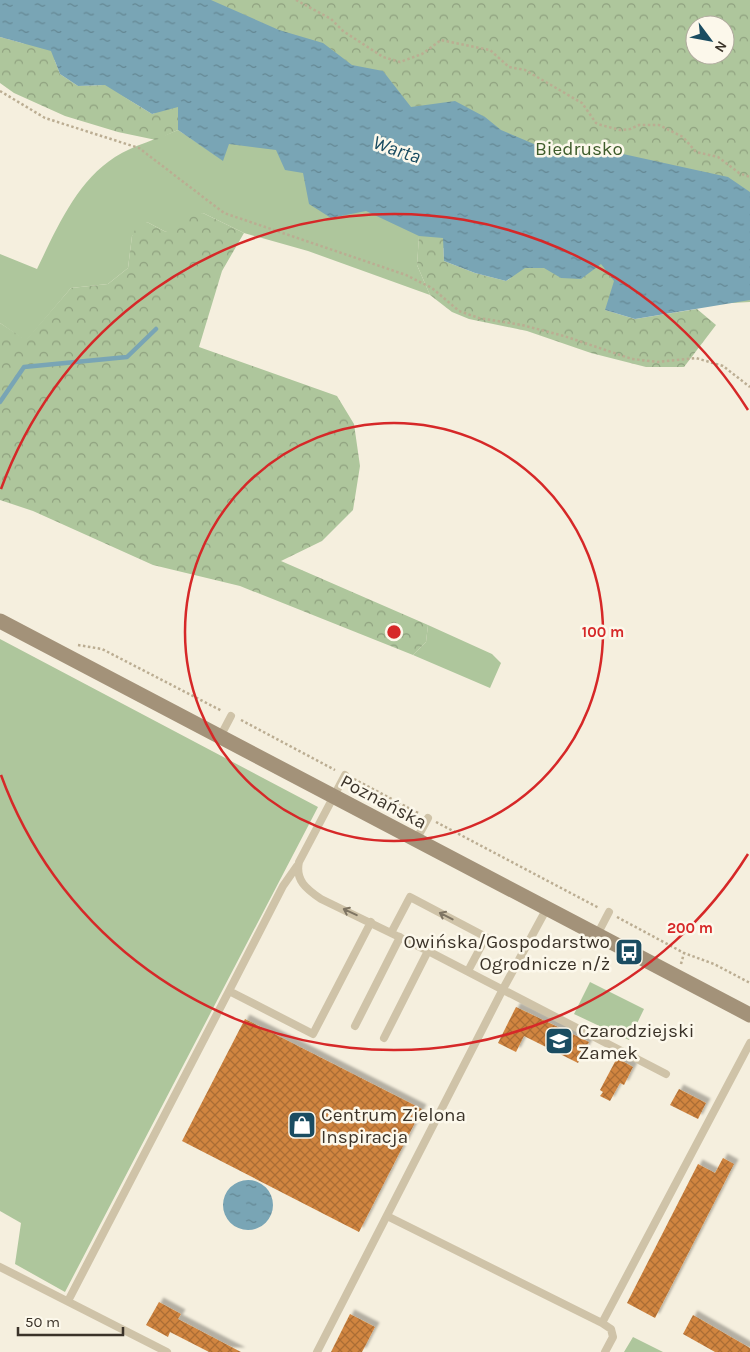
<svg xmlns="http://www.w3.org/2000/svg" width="750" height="1352" font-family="Karla,sans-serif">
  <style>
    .green { fill: #aec69c; fill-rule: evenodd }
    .forest { fill: url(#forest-crowns); fill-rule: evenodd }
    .water { fill: url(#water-ripples) }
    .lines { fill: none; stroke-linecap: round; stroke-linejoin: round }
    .stream { stroke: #79a5b5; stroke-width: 4.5 }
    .building { fill: url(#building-cross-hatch); filter: url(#shadow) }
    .path { stroke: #bbad92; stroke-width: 2.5; stroke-dasharray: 2.5 2.5; stroke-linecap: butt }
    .lane { stroke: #cfc3a8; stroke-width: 8 }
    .secondary { stroke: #a39279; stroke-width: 15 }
    .oneway { stroke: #7e7462 }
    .ring { fill: none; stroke: #d62828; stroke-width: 2.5 }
    .labels { text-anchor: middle; stroke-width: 5; stroke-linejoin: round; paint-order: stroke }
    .park-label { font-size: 19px; fill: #3e5c2a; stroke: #fcf8eb }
    .street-label { font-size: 19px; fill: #3b3329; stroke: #fcf8eb }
    .poi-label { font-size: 19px; fill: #3b3329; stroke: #fcf8eb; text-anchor: start }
    .water-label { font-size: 20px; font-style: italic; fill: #1a4c61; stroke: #fcf8eb }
    .centre { fill: #d62828; stroke: #fcf8eb; stroke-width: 2.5 }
    .ring-label { font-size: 15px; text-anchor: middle; font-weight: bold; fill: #d62828; stroke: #fcf8eb; stroke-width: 5; stroke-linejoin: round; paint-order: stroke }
  </style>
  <defs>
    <pattern id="forest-crowns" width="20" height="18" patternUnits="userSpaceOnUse" patternTransform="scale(1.25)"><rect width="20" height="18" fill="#aec69c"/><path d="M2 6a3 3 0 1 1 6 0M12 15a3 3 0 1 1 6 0" fill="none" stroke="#8fa17f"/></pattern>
    <pattern id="water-ripples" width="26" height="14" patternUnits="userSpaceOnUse" patternTransform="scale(1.25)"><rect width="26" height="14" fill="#79a5b5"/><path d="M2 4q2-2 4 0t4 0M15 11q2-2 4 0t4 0" fill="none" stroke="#648793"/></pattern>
    <pattern id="building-cross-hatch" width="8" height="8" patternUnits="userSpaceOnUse" patternTransform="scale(1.25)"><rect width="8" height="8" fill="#d1853f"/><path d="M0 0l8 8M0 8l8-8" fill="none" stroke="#ab6d35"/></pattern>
    <filter id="shadow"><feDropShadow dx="4.5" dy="-4.5" stdDeviation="1" flood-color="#0004"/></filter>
  </defs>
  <rect width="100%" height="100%" fill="#f5efde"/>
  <path class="green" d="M0 0H750V302L583 311 419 237 417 265 430 295 308 251 244 233 203 213 166 232 147 222 132 236 128 268 108 284 71 288 26 341 0 323V254L37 269C56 230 76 182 115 157 134 145 158 139 178 130L223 160 208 142 0 31ZM695 25H725V55H695Z
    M428 625 492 654 501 663 490 688 413 655 426 642Z
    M0 639 318 807 65 1292 15 1264 21 1223 0 1211Z
    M590 982 644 1009 629 1040 574 1014Z
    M633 1337 663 1352H624Z"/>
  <path class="forest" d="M211 0H750V192L728 177 582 145 560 155 501 130 485 117 455 101 411 107 383 71 352 65 323 43 279 30ZM695 25H725V55H695Z
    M0 37 51 51 60 74 78 86 105 85 152 114 178 107V130L156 140 118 132 65 116 14 93 0 83Z
    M203 213 244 233 222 271 199 347 337 396 354 424 360 466 353 510 322 541 281 561 428 625 426 642 413 655 240 586 153 565 33 511 0 500V323L26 340 71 288 108 284 128 268 132 236 137 226 147 222 166 232 178 218Z
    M419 236 443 238 444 261 475 273 506 281C529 266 537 263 561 278L601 264 614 281 605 310 635 319 697 309 716 325 684 367H646L591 353 527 331 469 319 452 312 430 295 417 265Z"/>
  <path class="water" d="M0 0H211L279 30 323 43 352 65 383 71 411 107 455 101 485 117 501 130 560 155 582 145 728 177 750 192V300L635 319 605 310 614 281 601 264 581 279 561 278 544 268H525L506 281 475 273 444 261 443 238 419 236 366 211 331 218 309 204 303 173 285 170 276 150 229 144 223 161 178 130V107L152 114 105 85 78 86 60 74 51 51 0 37Z
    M223 1205a25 25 0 1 1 50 0a25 25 0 1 1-50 0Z"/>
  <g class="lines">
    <path class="stream" d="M0 402 24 367 127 357 156 329"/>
  </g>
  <path class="building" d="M516 1007 589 1042 578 1063 524 1036 516 1052 498 1043Z
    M245 1019 422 1109 359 1232 182 1141Z
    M617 1058 633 1067 624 1085 620 1083 610 1101 600 1096 603 1092 600 1090Z
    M679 1089 706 1103 698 1119 670 1105Z
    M723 1158 734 1164 655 1318 627 1303 698 1164 715 1173Z
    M159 1302 181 1314 178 1319 241 1352H209L170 1332 168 1337 146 1325Z
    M350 1314 375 1327 362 1352H331Z
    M693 1315 750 1348V1352H715L683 1334Z"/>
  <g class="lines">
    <path class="path" d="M296 0 331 19 343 31 383 57 400 62 422 54 441 40 490 50 509 67 525 70 582 103 596 123 601 125 620 130 630 129 639 125H659L683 137 696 152 718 157 739 173 750 177
      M0 91 45 118 139 148 224 213 406 275 432 288 459 311 479 318 522 325 564 336 632 359 658 362 696 358 723 366 750 387
      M78 645 102 649 222 711
      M241 720 335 770
      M354 779 420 814
      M436 822 599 908
      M617 917 684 953 714 964 750 983
      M681 964 684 953"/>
    <path class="lane" d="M220 737 231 716
      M345 775 299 862C295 880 306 889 321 899L428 951 666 1074
      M416 840 428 818
      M297 866 283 886 229 991 313 1034 371 922
      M391 933 410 897 486 937 468 971
      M597 935 609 912
      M355 1026 400 937
      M384 1038 428 951
      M387 1216 602 1323 750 1043
      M0 1267 167 1352
      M68 1301 229 991
      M602 1323 611 1329 613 1337 605 1352
      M317 1352 503 989 547 908"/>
    <path class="secondary" d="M0 621 750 1015"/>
  </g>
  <defs><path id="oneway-shaft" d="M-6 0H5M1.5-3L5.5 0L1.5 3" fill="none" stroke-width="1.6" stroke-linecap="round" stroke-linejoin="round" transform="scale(1.25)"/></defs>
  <g class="oneway">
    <use href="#oneway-shaft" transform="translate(350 912) rotate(-155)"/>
    <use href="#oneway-shaft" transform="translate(446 916) rotate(-153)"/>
  </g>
  <g class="ring">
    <circle cx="394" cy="632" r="209"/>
    <path d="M748 854A418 418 0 0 1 1 775M1 489A418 418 0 0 1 748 410"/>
  </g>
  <defs>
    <symbol id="bus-square" viewBox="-11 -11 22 22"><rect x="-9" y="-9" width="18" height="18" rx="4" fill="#1a4c61" stroke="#fcf8eb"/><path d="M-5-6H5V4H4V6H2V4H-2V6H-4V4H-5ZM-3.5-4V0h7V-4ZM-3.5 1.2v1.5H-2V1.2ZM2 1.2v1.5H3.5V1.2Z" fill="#fff"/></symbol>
    <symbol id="school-square" viewBox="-11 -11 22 22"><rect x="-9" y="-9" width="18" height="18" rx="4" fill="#1a4c61" stroke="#fcf8eb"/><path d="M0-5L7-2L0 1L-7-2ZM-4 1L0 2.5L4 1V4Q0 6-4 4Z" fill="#fff"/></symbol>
    <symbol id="shop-square" viewBox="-11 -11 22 22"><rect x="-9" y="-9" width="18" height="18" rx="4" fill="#1a4c61" stroke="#fcf8eb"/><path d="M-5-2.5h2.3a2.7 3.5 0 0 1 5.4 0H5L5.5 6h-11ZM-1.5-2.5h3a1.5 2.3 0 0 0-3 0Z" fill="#fff"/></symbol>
  </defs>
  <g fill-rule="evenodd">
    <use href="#bus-square" x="613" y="936" width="32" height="32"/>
    <use href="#school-square" x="543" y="1025" width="32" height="32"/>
    <use href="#shop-square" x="286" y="1109" width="32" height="32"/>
  </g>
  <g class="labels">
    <g class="park-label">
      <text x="579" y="155">Biedrusko</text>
    </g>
    <g class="street-label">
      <text transform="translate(384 801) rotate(28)" y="7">Poznańska</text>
    </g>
    <g class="poi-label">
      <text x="610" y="948" text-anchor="end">Owińska/Gospodarstwo<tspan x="610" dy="22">Ogrodnicze n/ż</tspan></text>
      <text x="578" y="1037">Czarodziejski<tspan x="578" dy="22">Zamek</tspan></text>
      <text x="321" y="1121">Centrum Zielona<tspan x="321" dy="22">Inspiracja</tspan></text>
    </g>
    <g class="water-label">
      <text transform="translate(397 149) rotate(19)" y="7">Warta</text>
    </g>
  </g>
  <circle cx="394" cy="632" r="8" class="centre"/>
  <g class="ring-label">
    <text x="603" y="637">100 m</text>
    <text x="690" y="933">200 m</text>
  </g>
  <g transform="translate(710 40) rotate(122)"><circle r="24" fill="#fcf8eb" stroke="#afa99d"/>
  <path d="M0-4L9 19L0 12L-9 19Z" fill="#1a4c61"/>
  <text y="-8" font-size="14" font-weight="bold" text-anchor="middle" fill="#3b3329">N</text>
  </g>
  <path d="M18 1327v8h105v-8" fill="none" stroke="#3b3329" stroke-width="2.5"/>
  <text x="25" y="1327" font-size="15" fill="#3b3329" stroke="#fcf8eb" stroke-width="4" paint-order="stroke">50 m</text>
</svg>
